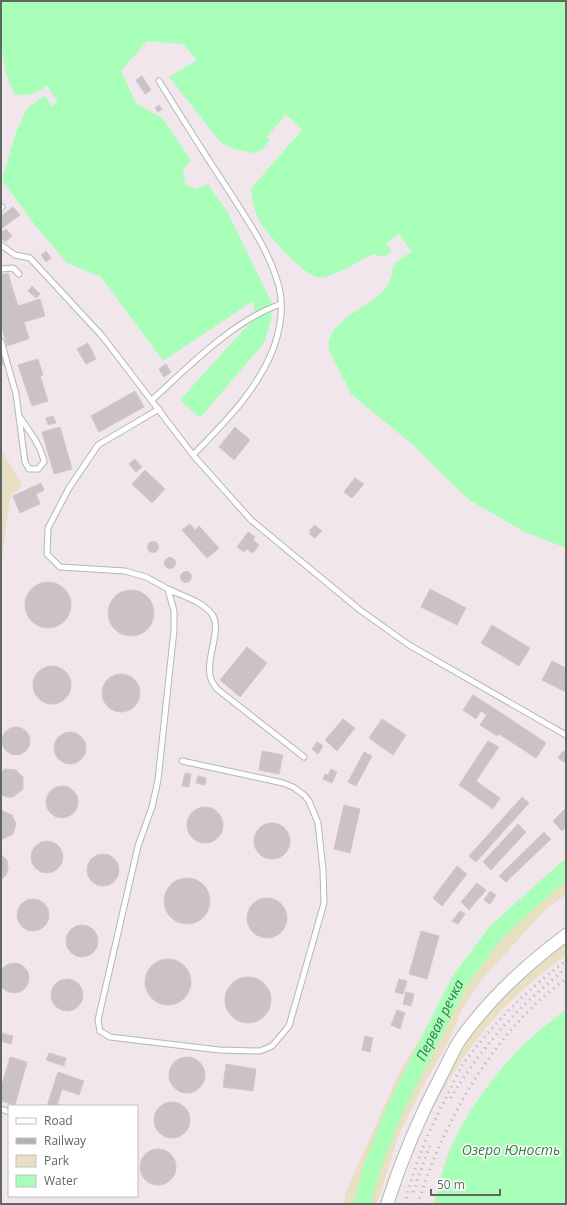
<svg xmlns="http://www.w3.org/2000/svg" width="567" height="1205" font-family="'Open Sans',sans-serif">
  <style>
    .green { fill: #e9dfc2 }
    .water { fill: #a8ffb8 }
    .pier { fill: #f0e6eb }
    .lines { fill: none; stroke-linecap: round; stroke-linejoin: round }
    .river { stroke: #a8ffb8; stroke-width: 17 }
    .building { fill: #cbc2c8; stroke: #d6c4ce }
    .service-casing { stroke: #b1b9b4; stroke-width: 7 }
    .tertiary-casing { stroke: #b1b9b4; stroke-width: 14 }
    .service { stroke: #fff; stroke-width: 5 }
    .tertiary { stroke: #fff; stroke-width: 12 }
    .rail { stroke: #b1b3b1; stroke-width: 3; stroke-dasharray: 1 5; stroke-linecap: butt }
    .labels { text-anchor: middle; stroke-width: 3; stroke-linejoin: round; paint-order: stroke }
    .water-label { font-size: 14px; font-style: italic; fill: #307f45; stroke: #fff }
  </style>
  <rect width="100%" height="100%" fill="#f0e6eb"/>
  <path class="green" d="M1 449 22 485C20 491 13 491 10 498L1 565Z
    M566 869V894L545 910 494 966 479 983 461 1011 449 1041 421 1089 397 1139 377 1204H344L345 1194 401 1069 487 935Z
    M566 938V955C542 973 518 992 497 1015 449 1069 415 1136 394 1204H389L449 1065 487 1009Z"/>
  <path class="water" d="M1 1H566V548L525 532 469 500 413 445 351 394 329 350C323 324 366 308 381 293 385 289 391 281 392 275 393 273 392 270 392 268 395 261 405 256 411 252L399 234 386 244 392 251 385 257 373 254C359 261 332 279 317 277 304 276 267 234 260 222 255 213 250 198 252 187L302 130 286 115 267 137 270 140 262 150 253 153 234 149 221 143 169 77 197 60 183 44 147 41 121 71 136 103 162 118 191 160 183 170 185 184 196 189 208 184 228 213 272 303 271 321 264 343 200 418 180 400 255 317 253 301 163 361 101 277 67 263 34 224 2 180 16 132 27 108 45 95 52 106 57 102 47 86C36 94 28 96 15 95 0 70 1 30 1 1Z
    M566 1009V1204H434C439 1184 444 1162 453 1143 470 1106 501 1065 531 1038 542 1028 554 1019 566 1009Z"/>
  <path class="pier" d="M47 86 58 102 52 106 45 95 40 98 39 96 46 93 53 103 55 102 46 89 38 95 37 93Z
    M286 115 302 130 256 182 255 181 300 130 286 118 270 137 272 141 263 151 262 150 270 140 267 137Z
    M399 234 411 251 396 262 392 268 391 266 395 261 408 251 399 237 389 244 394 253 386 259 385 257 392 251 386 244Z"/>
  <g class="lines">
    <path class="river" id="s1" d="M362 1204 372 1168 394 1111 460 980 496 932 566 869"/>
  </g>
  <path class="building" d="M142 76 151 90 145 94 136 80Z
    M159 105 162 109 158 112 155 108Z
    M13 207 20 215 1 229V216Z
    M6 229 12 236 5 242 1 237V233Z
    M46 251 51 258 46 262 41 255Z
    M8 273 12 287 1 290V275Z
    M32 286 40 294 36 298 28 291Z
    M12 287 18 306 40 299 45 316 24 322 29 339 7 346 1 324V290Z
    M88 343 96 359 86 364 77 349Z
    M1 354 4 364 1 365Z
    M38 359 43 375 40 376 48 401 32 406 18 365Z
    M166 364 171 372 164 377 159 369Z
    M135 391 144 407 99 432 91 416Z
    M53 416 56 423 48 425 46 418Z
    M60 427 72 469 54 474 42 432Z
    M235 427 250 440 234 460 219 447Z
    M135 459 142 467 136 472 129 464Z
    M145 470 165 489 152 503 132 484Z
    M355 478 364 484 352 498 344 492Z
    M41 483 44 490 36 494 40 504 20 513 13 496Z
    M190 524 195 530 199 526 219 548 207 558 182 530Z
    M315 525 322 531 315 538 309 534 311 532 309 531Z
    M248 532 255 537 253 540 259 545 253 553 247 549 244 552 237 547Z
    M147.5 547a5.5 5.5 0 1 1 11 0a5.5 5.5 0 1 1-11 0Z
    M164.5 563a5.5 5.5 0 1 1 11 0a5.5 5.5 0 1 1-11 0Z
    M180.5 577a5.5 5.5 0 1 1 11 0a5.5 5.5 0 1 1-11 0Z
    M25 605a23 23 0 1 1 46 0a23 23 0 1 1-46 0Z
    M430 589 466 608 457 625 421 607Z
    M108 613a23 23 0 1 1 46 0a23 23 0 1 1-46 0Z
    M492 625 530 648 519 666 481 643Z
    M247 647 267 663 240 697 220 680Z
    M552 661 566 668V692L542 680Z
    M33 685a19 19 0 1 1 38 0a19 19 0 1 1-38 0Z
    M102 693a19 19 0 1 1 38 0a19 19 0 1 1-38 0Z
    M473 695 492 707 487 715 481 711 476 719 463 710Z
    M492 707 546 743 536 758 499 734 497 736 480 725Z
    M343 719 355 728 337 751 325 740Z
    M382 719 406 735 393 755 369 738Z
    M2 741a14 14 0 1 1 28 0a14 14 0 1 1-28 0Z
    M54 748a16 16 0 1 1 32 0a16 16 0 1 1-32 0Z
    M488 741 499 747 476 781 500 798 493 809 459 785Z
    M317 742 323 746 318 754 312 749Z
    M262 751 283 755 279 774 259 770Z
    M563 751 566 753V763L558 758Z
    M364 752 372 756 356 786 348 782Z
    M5 769 16 770 23 777V789L13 797H6L1 794V772Z
    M331 769 337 772 332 783 323 779 325 774 328 775Z
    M185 773 191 774 189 787 182 786Z
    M198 776 206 778 205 785 196 783Z
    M46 802a16 16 0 1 1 32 0a16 16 0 1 1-32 0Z
    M522 797 529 803 476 862 469 856Z
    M344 805 360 809 350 853 334 849Z
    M187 825a18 18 0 1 1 36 0a18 18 0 1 1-36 0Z
    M566 808V827L562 831 553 821Z
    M1 810 12 815 16 824 13 834 3 839H1Z
    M254 841a18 18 0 1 1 36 0a18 18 0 1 1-36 0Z
    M518 824 526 832 491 870 483 862Z
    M544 832 551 839 506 882 499 876Z
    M31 857a16 16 0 1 1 32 0a16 16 0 1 1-32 0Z
    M87 870a16 16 0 1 1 32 0a16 16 0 1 1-32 0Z
    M1 855 7 860 8 869 6 875 1 880Z
    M457 866 467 874 442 906 433 898Z
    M164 901a23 23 0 1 1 46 0a23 23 0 1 1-46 0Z
    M477 883 486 890 469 910 461 902Z
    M490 891 496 895 490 904 484 900Z
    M247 918a20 20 0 1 1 40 0a20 20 0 1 1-40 0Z
    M17 915a16 16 0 1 1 32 0a16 16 0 1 1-32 0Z
    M460 911 465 914 458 924 452 921Z
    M66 941a16 16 0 1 1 32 0a16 16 0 1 1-32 0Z
    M421 931 439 936 427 979 409 974Z
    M145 982a23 23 0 1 1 46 0a23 23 0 1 1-46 0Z
    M-1 978a15 15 0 1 1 30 0a15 15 0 1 1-30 0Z
    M225 1000a23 23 0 1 1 46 0a23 23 0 1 1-46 0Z
    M399 979 407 981 403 994 395 992Z
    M51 995a16 16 0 1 1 32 0a16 16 0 1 1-32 0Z
    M406 992 414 994 411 1006 403 1004Z
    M397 1010 405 1013 400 1029 391 1025Z
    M1 1033 13 1036 11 1044 1 1041Z
    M365 1036 373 1038 370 1052 362 1050Z
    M49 1053 66 1058 64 1066 46 1060Z
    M10 1057 27 1062 15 1105 1 1101V1088Z
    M169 1075a18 18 0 1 1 36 0a18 18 0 1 1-36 0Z
    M226 1064 256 1069 253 1091 223 1087Z
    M58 1072 84 1081 79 1095 62 1089 57 1106H47Z
    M154 1120a18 18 0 1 1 36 0a18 18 0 1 1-36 0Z
    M140 1167a18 18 0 1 1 36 0a18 18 0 1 1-36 0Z"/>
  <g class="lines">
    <defs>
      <path id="service" d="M159 81C182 118 205 155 229 191 248 221 270 252 279 287 284 306 280 329 274 347 257 391 225 422 193 455
        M1 208 2 207
        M1 245 15 255 30 258 103 337 193 455 251 520 360 610 409 645 566 735
        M1 269 13 268 19 274
        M1 341 16 394 25 462 29 469H38L44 462C41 445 29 431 19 416
        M152 400C189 366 234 320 281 304
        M159 409 98 445 69 488 48 528 47 554 60 567 125 571 146 577 168 589 174 611V630L158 780 152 807 138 846 98 1020 100 1031 110 1037 219 1050 260 1051 272 1046 289 1026 324 903 323 870 318 823 309 801 304 795 293 787 283 783 182 761
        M168 589C182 596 201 601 211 613 224 627 204 660 211 679 212 682 215 686 217 689L304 757
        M1 1109 9 1112"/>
      <path id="tertiary" d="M387 1204C402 1158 420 1115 443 1072 449 1061 454 1048 462 1037 491 997 527 964 566 935"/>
    </defs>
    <use href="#service" class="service-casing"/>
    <use href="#tertiary" class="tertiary-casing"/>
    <use href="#service" class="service"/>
    <use href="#tertiary" class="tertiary"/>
    <path class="rail" d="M451 1098C481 1047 519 1005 566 969
      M413 1192 430 1145
      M405 1204C414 1165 429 1129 448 1094 453 1084 457 1073 463 1064 492 1025 527 989 566 961
      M418 1204C442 1123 496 1028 566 979"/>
  </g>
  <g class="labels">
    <g class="water-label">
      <text dy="5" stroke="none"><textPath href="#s1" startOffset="200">Первая речка</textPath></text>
      <text x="511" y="1155">Озеро Юность</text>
    </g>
  </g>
  <rect width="567" height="1205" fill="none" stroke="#5e6760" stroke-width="4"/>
  <rect x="8" y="1105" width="130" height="92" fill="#ffffff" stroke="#bfc2bf"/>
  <rect x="16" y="1118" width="20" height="6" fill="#ffffff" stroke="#bfc2bf"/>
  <text x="44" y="1125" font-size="12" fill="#5e6760">Road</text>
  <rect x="16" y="1138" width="20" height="6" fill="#b1b3b1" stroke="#bfc2bf"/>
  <text x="44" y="1145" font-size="12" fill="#5e6760">Railway</text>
  <rect x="16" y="1155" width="20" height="12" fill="#e9dfc2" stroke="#bfc2bf"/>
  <text x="44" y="1165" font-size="12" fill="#5e6760">Park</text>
  <rect x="16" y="1175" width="20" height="12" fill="#a8ffb8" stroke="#bfc2bf"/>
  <text x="44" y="1185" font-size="12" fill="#5e6760">Water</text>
  <path d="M431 1189v6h69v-6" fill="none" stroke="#5e6760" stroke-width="2"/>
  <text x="437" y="1189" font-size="12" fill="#5e6760" stroke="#ffffff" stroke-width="3" paint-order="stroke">50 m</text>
</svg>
